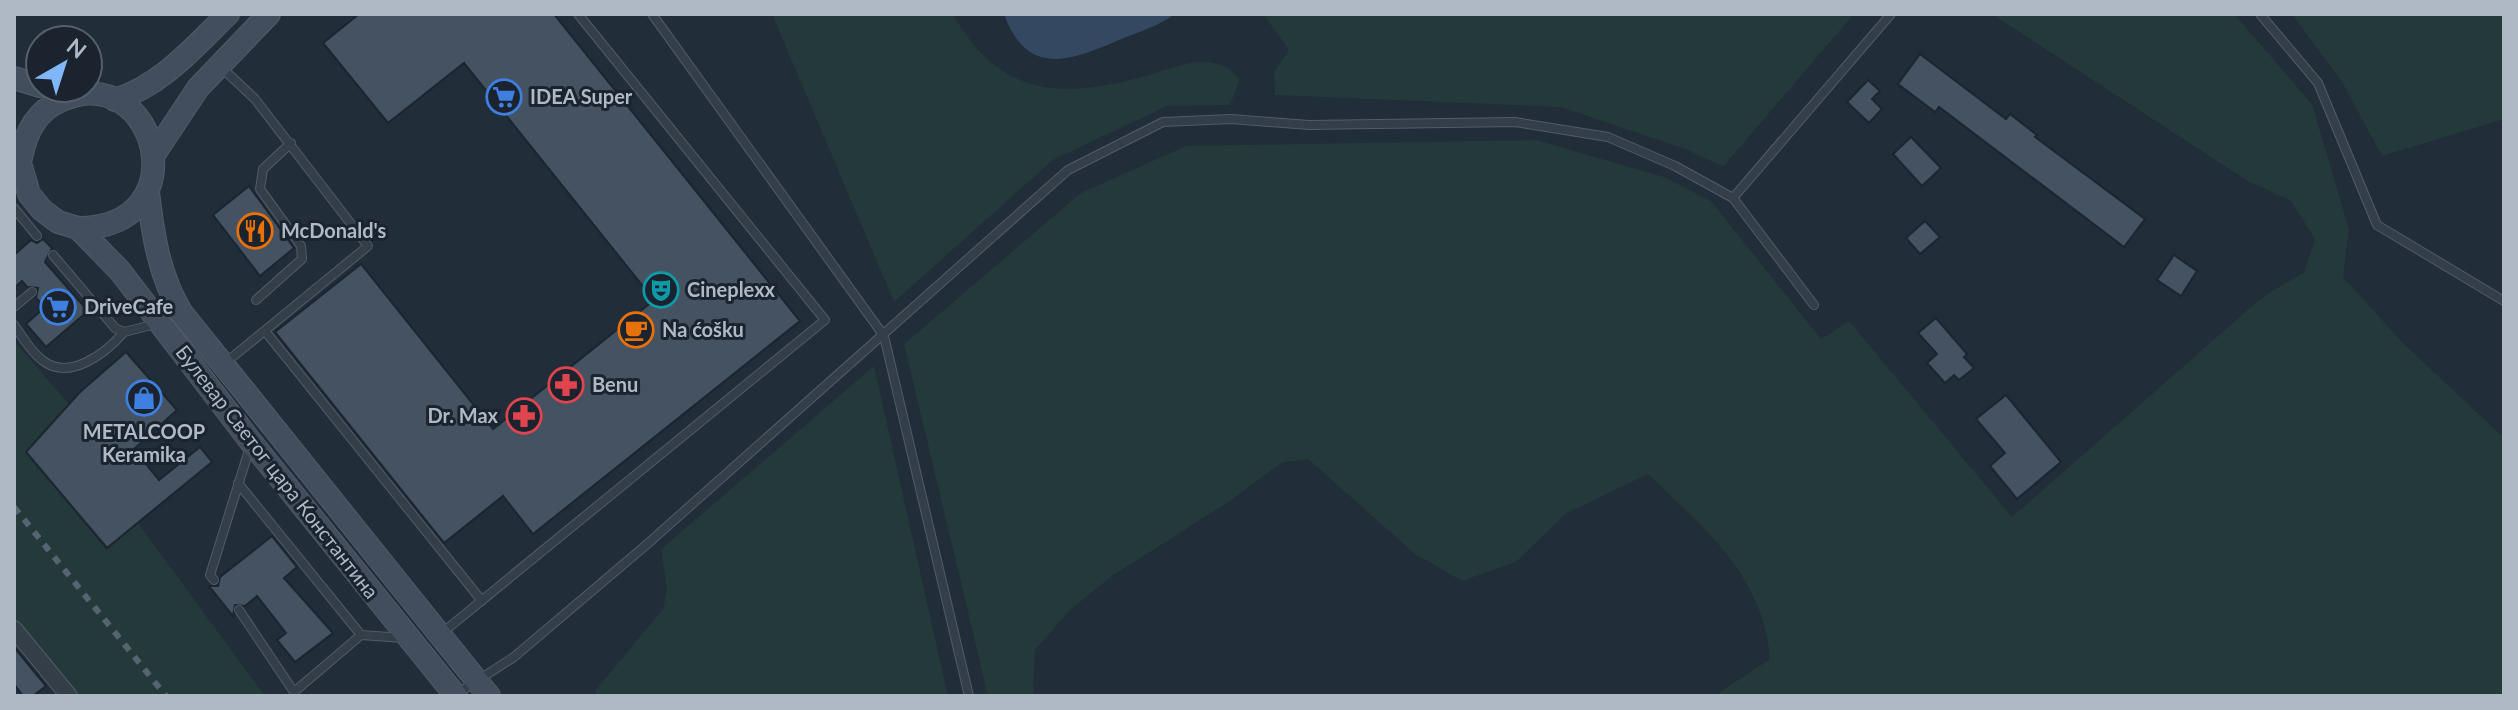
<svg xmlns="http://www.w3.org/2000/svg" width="2518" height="710" font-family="Lato,sans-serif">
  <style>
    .green { fill: #23393a }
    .water { fill: #344961 }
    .building { fill: #445261; stroke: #1c2530; stroke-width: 2 }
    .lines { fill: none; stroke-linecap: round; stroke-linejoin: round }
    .lane-casing { stroke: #525c67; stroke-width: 10 }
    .street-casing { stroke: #525c67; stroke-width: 18 }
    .secondary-casing { stroke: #525c67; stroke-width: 24 }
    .lane { stroke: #343e49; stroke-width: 8 }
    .street { stroke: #343e49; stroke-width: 16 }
    .secondary { stroke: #424e5d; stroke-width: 22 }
    .rail { stroke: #566371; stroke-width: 6; stroke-dasharray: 8 8; stroke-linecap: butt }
    .labels { text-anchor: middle; stroke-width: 6; stroke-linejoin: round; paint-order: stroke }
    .poi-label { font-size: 20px; font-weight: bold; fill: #afb9c6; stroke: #1a232e; text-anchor: start }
    .street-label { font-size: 20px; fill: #afb9c6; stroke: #1a232e }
  </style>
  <rect width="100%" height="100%" fill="#212d39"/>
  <path class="green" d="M772 14H953C1001 99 1063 99 1149 75 1172 68 1202 54 1226 67 1231 69 1236 76 1240 79L1230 105 1167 106 1053 160 894 302Z
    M1263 14H1854L1723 167 1688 150 1561 107 1275 95 1274 72 1289 50Z
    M1992 14H2234L2312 104 2349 229 2343 277 2403 343 2504 438V696H1714L1770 659C1763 574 1705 530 1648 474L1565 514 1516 562 1462 581 1415 554 1308 459 1281 463 1230 501 1112 576 1070 610 1035 650 1033 696H988L904 344 1081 193 1186 146 1536 140 1664 177 1711 201 1821 339 1849 321 2012 517 2260 299 2304 272 2315 239 2291 201 2246 180Z
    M2292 14H2504V119L2382 156 2342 82Z
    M14 341 69 404 25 452 106 549 138 523 265 696H73L14 622Z
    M874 366 948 696H597L595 691 663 609 667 590 661 549Z"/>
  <path class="water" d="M1004 14H1175C1159 26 1138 32 1119 40 1070 61 1027 78 1004 14Z"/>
  <path class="building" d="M359 14H554L800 321 533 534 503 496 444 543 275 332 361 264 493 429 654 300 464 63 388 123 323 43Z
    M1920 54 2006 119 2010 114 2037 135 2035 137 2145 219 2124 247 1939 107 1935 112 1898 84Z
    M1868 80 1880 91 1872 99 1882 109 1869 123 1847 102Z
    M1911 137 1941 168 1922 186 1893 154Z
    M249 186 294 248 260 276 213 215Z
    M1925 221 1940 237 1920 254 1906 238Z
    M43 239 52 248 45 262 88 311 46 347 26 324 45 307 36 298 38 288 27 287 22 281 14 288V255L31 240 37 243Z
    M2174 255 2197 271 2181 296 2157 280Z
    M1936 318 1967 354 1964 357 1974 368 1959 380 1954 375 1945 383 1927 363 1937 354 1918 333Z
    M126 352 177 410 134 449 159 480 200 447 212 462 107 548 26 452 80 392Z
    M2006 395 2061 462 2017 499 1990 466 2005 453 1976 419Z
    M272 536 297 567 284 578 333 633 295 662 277 640 286 633 257 596 245 606 235 605 233 616 209 586H218L220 577Z
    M14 647 46 686 33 696H23L14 684Z"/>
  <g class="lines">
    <defs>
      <path id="lane" d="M652 14 884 336 969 696
        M2260 14 2318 83 2377 225 2504 301
        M221 67 255 99 368 246 224 364
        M1733 198 1891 14
        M14 208 37 236
        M53 255 115 328 124 332 156 324
        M256 300 302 259 301 246 260 189 263 169 291 143
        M14 307 32 292
        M14 325C22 336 30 351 42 360 69 382 106 353 124 332
        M265 331 482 601
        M238 483 361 635
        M214 580 210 575 250 447
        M239 610 294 692 361 635 404 638
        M442 633 825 320 578 14
        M455 695 514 657 645 546 1068 170 1163 122 1231 119 1309 125 1515 122 1608 137 1675 166 1733 198 1814 305"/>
      <path id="street" d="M14 629 69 696"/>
      <path id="secondary" d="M14 78 40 86
        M115 100C162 85 193 48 228 14
        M14 142 29 194 42 210 58 222 78 228 120 271 251 442 456 696
        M155 153 198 88 269 14
        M21 158C26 132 36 111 62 100 157 59 201 228 78 228
        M148 192C153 235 159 275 181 312L489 696"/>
    </defs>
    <use href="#lane" class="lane-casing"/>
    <use href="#street" class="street-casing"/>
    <use href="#secondary" class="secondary-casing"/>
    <use href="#lane" class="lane"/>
    <use href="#street" class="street"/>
    <use href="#secondary" class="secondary"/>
    <path class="rail" d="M14 507 166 696"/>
  </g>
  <defs>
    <symbol id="supermarket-ring" viewBox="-11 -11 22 22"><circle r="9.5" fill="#1a232e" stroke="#3f7fe0" stroke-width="1.5"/><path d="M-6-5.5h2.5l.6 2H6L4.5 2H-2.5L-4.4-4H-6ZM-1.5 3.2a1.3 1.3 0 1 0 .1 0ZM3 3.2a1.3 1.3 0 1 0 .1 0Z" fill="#3f7fe0"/></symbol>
    <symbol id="restaurant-ring" viewBox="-11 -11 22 22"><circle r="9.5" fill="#1a232e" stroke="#e8710a" stroke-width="1.5"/><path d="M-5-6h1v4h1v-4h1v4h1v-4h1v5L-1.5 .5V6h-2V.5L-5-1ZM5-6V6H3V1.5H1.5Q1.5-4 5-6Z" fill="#e8710a"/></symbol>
    <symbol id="theatre-ring" viewBox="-11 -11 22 22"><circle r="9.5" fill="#1a232e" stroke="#0f9aa8" stroke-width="1.5"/><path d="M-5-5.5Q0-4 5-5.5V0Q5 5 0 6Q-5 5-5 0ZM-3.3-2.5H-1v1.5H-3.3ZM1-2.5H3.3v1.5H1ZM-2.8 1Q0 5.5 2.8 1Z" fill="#0f9aa8"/></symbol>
    <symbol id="cafe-ring" viewBox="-11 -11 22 22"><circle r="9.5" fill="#1a232e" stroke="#e8710a" stroke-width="1.5"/><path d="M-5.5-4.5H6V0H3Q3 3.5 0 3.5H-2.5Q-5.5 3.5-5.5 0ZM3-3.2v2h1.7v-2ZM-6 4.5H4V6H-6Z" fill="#e8710a"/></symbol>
    <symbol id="pharmacy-ring" viewBox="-11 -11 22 22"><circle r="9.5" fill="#1a232e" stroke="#e0444e" stroke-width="1.5"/><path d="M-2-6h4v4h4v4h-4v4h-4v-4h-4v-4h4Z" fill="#e0444e"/></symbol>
    <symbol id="shop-ring" viewBox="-11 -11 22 22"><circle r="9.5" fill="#1a232e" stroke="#3f7fe0" stroke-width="1.5"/><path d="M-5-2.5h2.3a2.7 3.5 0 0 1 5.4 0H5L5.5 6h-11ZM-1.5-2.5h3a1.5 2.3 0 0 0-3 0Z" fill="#3f7fe0"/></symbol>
  </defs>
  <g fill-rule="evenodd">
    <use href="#supermarket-ring" x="484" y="77" width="40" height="40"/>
    <use href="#restaurant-ring" x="235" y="211" width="40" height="40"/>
    <use href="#theatre-ring" x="641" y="270" width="40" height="40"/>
    <use href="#supermarket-ring" x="38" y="287" width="40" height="40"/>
    <use href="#cafe-ring" x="616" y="310" width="40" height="40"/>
    <use href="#pharmacy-ring" x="546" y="365" width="40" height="40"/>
    <use href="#shop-ring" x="124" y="378" width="40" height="40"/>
    <use href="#pharmacy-ring" x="504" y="396" width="40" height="40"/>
  </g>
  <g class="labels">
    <g class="poi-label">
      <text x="530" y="104">IDEA Super</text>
      <text x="281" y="238">McDonald's</text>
      <text x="687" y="297">Cineplexx</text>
      <text x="84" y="314">DriveCafe</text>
      <text x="662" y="337">Na ćošku</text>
      <text x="592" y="392">Benu</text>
      <text x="498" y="423" text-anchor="end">Dr. Max</text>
      <text x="144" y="439" text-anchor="middle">METALCOOP<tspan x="144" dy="23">Keramika</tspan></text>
    </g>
    <g class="street-label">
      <text transform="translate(277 472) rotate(52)" y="7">Булевар Светог цара Константина</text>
    </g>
  </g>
  <rect width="2518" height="710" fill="none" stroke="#afb9c6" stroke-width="32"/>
  <g transform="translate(64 64) rotate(39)"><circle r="38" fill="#1a232e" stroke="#565f6b" stroke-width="2"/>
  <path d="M0-6L14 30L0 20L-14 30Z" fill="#81b7f9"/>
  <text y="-12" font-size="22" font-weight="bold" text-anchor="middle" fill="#afb9c6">N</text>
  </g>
</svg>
